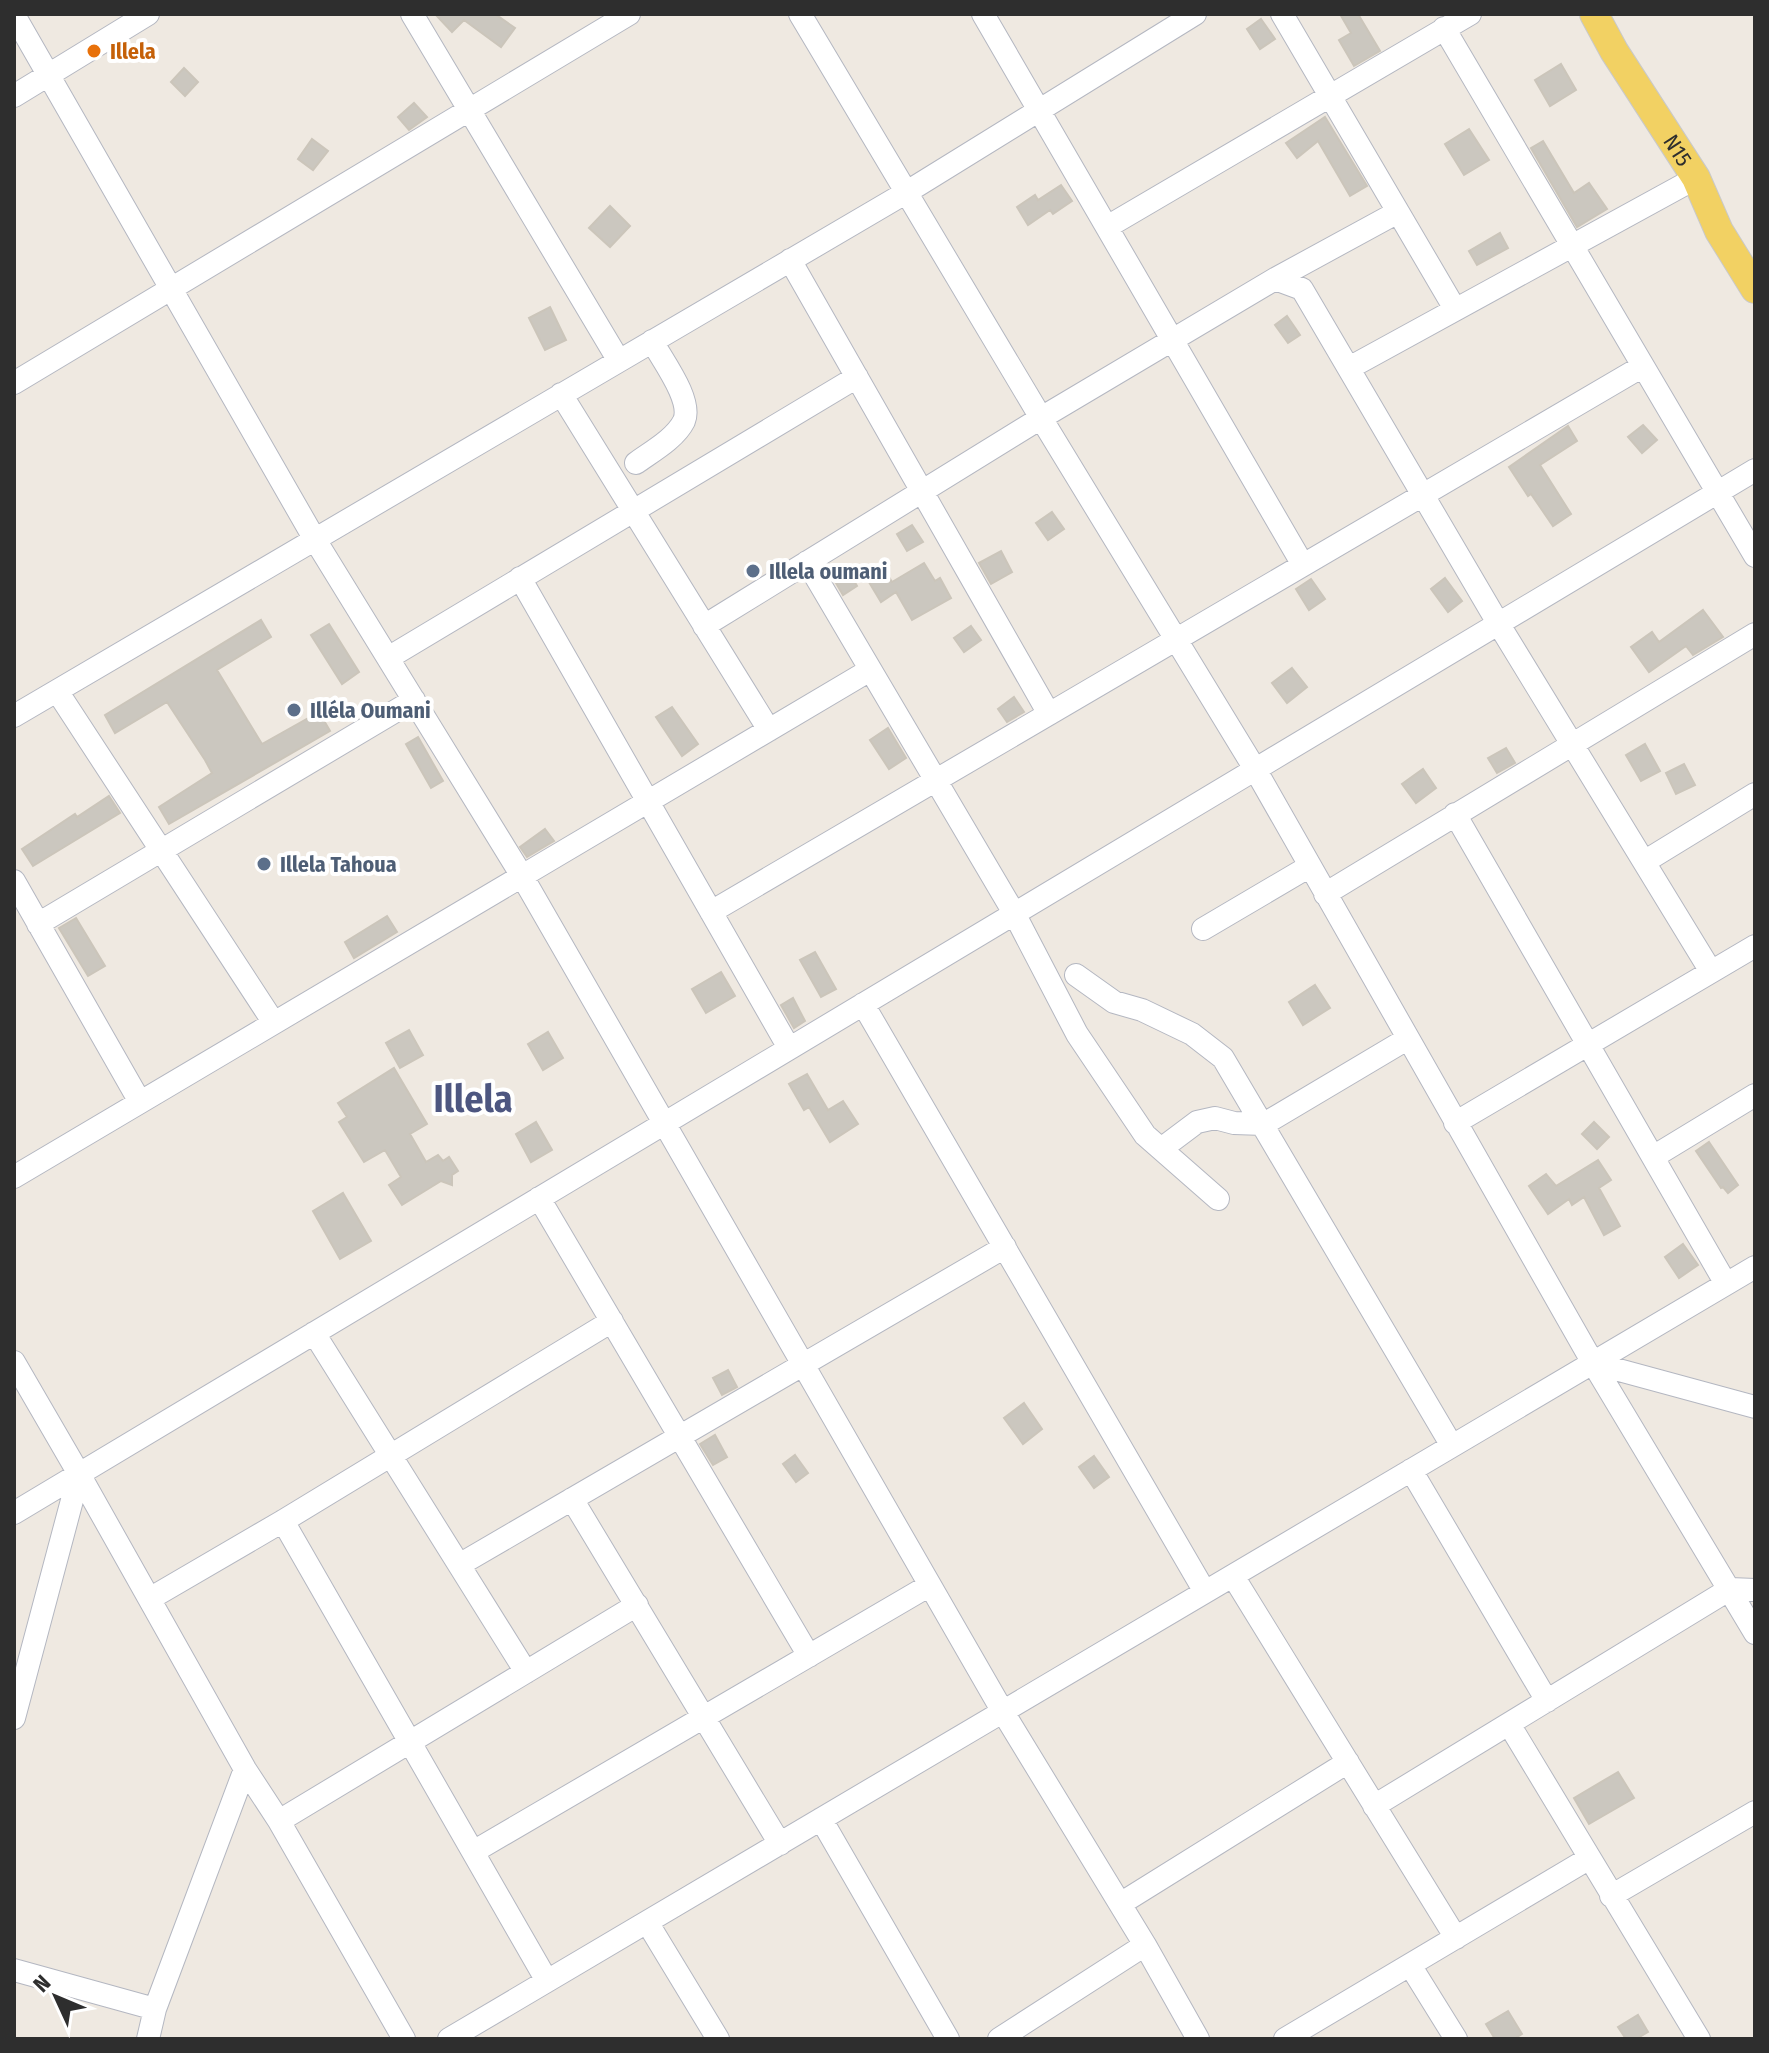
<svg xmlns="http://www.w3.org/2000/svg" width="1769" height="2053" font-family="'Fira Sans Condensed',sans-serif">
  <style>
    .building { fill: #cbc7bf; stroke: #cbc5ba; stroke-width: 2 }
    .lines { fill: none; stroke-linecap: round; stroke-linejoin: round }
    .minor-casing { stroke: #b4b7c1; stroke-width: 24 }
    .major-casing { stroke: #c9c9c9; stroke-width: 30 }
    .minor { stroke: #fff; stroke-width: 22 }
    .major { stroke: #f2d163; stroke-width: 28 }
    .food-dot { fill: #e8710a; stroke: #fff; stroke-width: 3 }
    .service-dot { fill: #5c6f8a; stroke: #fff; stroke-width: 3 }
    .labels { text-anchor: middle; stroke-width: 8; stroke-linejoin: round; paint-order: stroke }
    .food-label { font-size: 22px; font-weight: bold; fill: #c56008; stroke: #fff; text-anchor: start }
    .street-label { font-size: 22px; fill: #2e2e2e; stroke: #fff }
    .service-label { font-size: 22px; font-weight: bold; fill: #4e5e75; stroke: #fff; text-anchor: start }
    .town-label { font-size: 38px; font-weight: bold; fill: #4d5680; stroke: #fff }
  </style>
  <rect width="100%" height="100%" fill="#efe9e1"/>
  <path class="building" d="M435 14H495L515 28 501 47 464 20 452 32Z
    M1340 14H1358L1380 51 1354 66 1339 40 1351 33Z
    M1261 19 1275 39 1260 49 1247 29Z
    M1561 64 1576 90 1550 106 1535 80Z
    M184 68 198 82 185 96 171 82Z
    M414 103 427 117 409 130 398 117Z
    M1325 117 1367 186 1350 196 1318 141 1297 158 1286 143Z
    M1469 129 1489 160 1464 175 1445 144Z
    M312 139 328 151 313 170 298 159Z
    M1543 141 1574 193 1589 183 1607 209 1577 227 1531 148Z
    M1061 185 1072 201 1053 214 1050 210 1028 225 1017 207 1035 195 1038 200Z
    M610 206 630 226 610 247 589 228Z
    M1500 233 1508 248 1477 265 1469 251Z
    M550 307 566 340 545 350 529 318Z
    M1287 316 1300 335 1288 343 1275 325Z
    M1643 425 1657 440 1642 453 1628 437Z
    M1568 426 1577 441 1540 465 1571 514 1553 526 1531 494 1528 496 1509 467Z
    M1052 512 1064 529 1048 540 1036 523Z
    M912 525 923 542 907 551 897 534Z
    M1001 551 1012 572 991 584 979 563Z
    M924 563 935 581 940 578 951 598 912 620 896 592 881 602 869 582 886 572 892 582Z
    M846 567 857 586 843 595 832 576Z
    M1445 578 1462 601 1448 612 1431 589Z
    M1311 579 1325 599 1309 610 1296 589Z
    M1703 610 1723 637 1693 655 1686 646 1649 672 1631 647 1652 632 1659 642Z
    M261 620 271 637 217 670 262 744 319 712 330 731 169 824 159 807 212 773 205 760 167 702 115 733 105 715Z
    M329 624 359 672 342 684 311 635Z
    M971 626 981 640 964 652 954 638Z
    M1292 668 1307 687 1287 703 1272 683Z
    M1014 697 1024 712 1007 722 998 709Z
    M672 707 698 744 682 756 656 717Z
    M888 728 906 758 889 769 870 740Z
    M418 737 443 781 431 788 406 744Z
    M1645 744 1660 771 1641 781 1626 755Z
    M1506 748 1515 763 1497 773 1488 758Z
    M1684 764 1695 785 1676 794 1666 773Z
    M1423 769 1436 788 1416 803 1402 784Z
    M109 796 120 813 33 866 22 849 75 814 77 817Z
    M545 829 554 841 527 857 520 847Z
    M387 916 397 932 354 958 345 942Z
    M76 918 105 966 88 976 59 928Z
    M815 952 836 989 821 997 800 960Z
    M721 972 735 996 706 1013 692 989Z
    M1315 985 1330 1008 1303 1025 1289 1002Z
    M793 998 805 1021 794 1028 781 1005Z
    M409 1030 423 1055 400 1068 386 1043Z
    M548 1032 563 1058 543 1070 528 1044Z
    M394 1068 427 1124 410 1134 426 1162 438 1155 443 1161 449 1157 458 1171 452 1175V1185L441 1181 402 1205 389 1185 401 1177 385 1150 364 1162 339 1122 347 1117 338 1103Z
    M807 1074 828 1110 843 1101 858 1124 830 1142 809 1107 804 1110 789 1084Z
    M536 1122 552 1150 531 1162 516 1134Z
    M1594 1122 1609 1137 1597 1149 1582 1134Z
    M1709 1142 1738 1185 1728 1193 1723 1187 1721 1188 1696 1151Z
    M1598 1160 1611 1180 1599 1188 1620 1226 1604 1235 1584 1197 1572 1205 1569 1199 1548 1214 1529 1186 1546 1174 1556 1186Z
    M343 1193 371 1241 340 1259 313 1211Z
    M1683 1244 1698 1265 1679 1278 1665 1257Z
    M728 1370 737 1387 722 1395 713 1378Z
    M1024 1403 1042 1429 1023 1444 1004 1418Z
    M715 1435 727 1457 713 1465 700 1444Z
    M795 1455 808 1473 796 1482 783 1464Z
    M1094 1456 1109 1477 1094 1488 1079 1467Z
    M1618 1772 1634 1798 1589 1824 1574 1798Z
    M1508 2011 1522 2034 1514 2039H1495L1486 2024Z
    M1638 2015 1648 2032 1636 2039H1626L1618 2027Z"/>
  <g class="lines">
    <defs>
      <path id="minor" d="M412 14 619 361
        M800 14 1041 418 1255 769 1593 1363 1755 1633
        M983 14 1303 565
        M1282 14 1455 309
        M14 15 314 538 522 876 1003 1712 1145 1945 1198 2039
        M1444 28 1755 556
        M14 96 148 14
        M1107 227 1470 14
        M790 260 1049 714
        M1275 279 1398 212
        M1349 368 1696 178
        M14 383 629 14
        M561 394 769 730
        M636 463C651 452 675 439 684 421 693 400 662 360 652 341
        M807 562 1014 913 1077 1034 1145 1135 1218 1199
        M520 578 789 1048
        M704 626 1041 418 1275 279 1302 289 1498 623 1710 970
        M388 658 857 377
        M57 691 274 1023
        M14 716 907 192 1195 14
        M1455 814 1726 1284
        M1644 862 1755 794
        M14 881 140 1102
        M1325 894 1755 634
        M711 912 1643 366
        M38 924 414 700
        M1203 929 1310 866
        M1076 975 1114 1002 1142 1010 1192 1034 1223 1058 1452 1446
        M863 1004 1205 1592
        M1455 1123 1755 946
        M1161 1149 1197 1122 1215 1118 1234 1123 1264 1124 1407 1039
        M1653 1157 1755 1095
        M14 1177 870 670
        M539 1198 809 1656
        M314 1333 526 1672
        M14 1362 79 1474 14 1718
        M1593 1363 1755 1407
        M1411 1470 1547 1701
        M79 1474 245 1769 279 1821 404 2039
        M572 1499 780 1844
        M14 1513 1755 470
        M283 1521 547 1981
        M459 1565 1005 1247
        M1233 1576 1456 1938
        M151 1598 283 1521 612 1321
        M1509 1724 1699 2039
        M1374 1806 1730 1589 1755 1590
        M821 1819 948 2039
        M279 1821 637 1605
        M473 1852 930 1585
        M1611 1896 1755 1812
        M1120 1904 1348 1762
        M647 1922 718 2039
        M1410 1965 1456 2039
        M14 1970 155 2009
        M148 2039 155 2009 245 1769
        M449 2039 1755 1267
        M999 2039 1145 1945
        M1285 2039 1588 1859"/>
      <g id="major">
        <path id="s1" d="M1594 14 1614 51 1696 178 1719 231 1755 289"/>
      </g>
    </defs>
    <use href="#minor" class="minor-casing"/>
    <use href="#major" class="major-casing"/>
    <use href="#minor" class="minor"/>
    <use href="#major" class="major"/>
  </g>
  <circle class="food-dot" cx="94" cy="51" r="8"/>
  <g class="service-dot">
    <circle cx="753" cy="571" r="8"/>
    <circle cx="294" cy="710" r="8"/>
    <circle cx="264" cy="864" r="8"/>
  </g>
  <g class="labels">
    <g class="food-label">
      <text x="110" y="59">Illela</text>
    </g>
    <g class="street-label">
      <text dy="8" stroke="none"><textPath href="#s1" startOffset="160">N15</textPath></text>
    </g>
    <g class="service-label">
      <text x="769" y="579">Illela oumani</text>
      <text x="310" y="718">Illéla Oumani</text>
      <text x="280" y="872">Illela Tahoua</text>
    </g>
    <g class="town-label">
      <text x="473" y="1112">Illela</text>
    </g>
  </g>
  <rect width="1769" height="2053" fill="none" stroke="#2e2e2e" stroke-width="32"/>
  <g transform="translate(56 1997) rotate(314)" stroke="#ffffff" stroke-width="6" paint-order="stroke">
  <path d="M0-6L14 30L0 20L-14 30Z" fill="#2e2e2e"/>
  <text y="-12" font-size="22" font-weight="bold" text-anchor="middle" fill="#2e2e2e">N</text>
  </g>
</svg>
